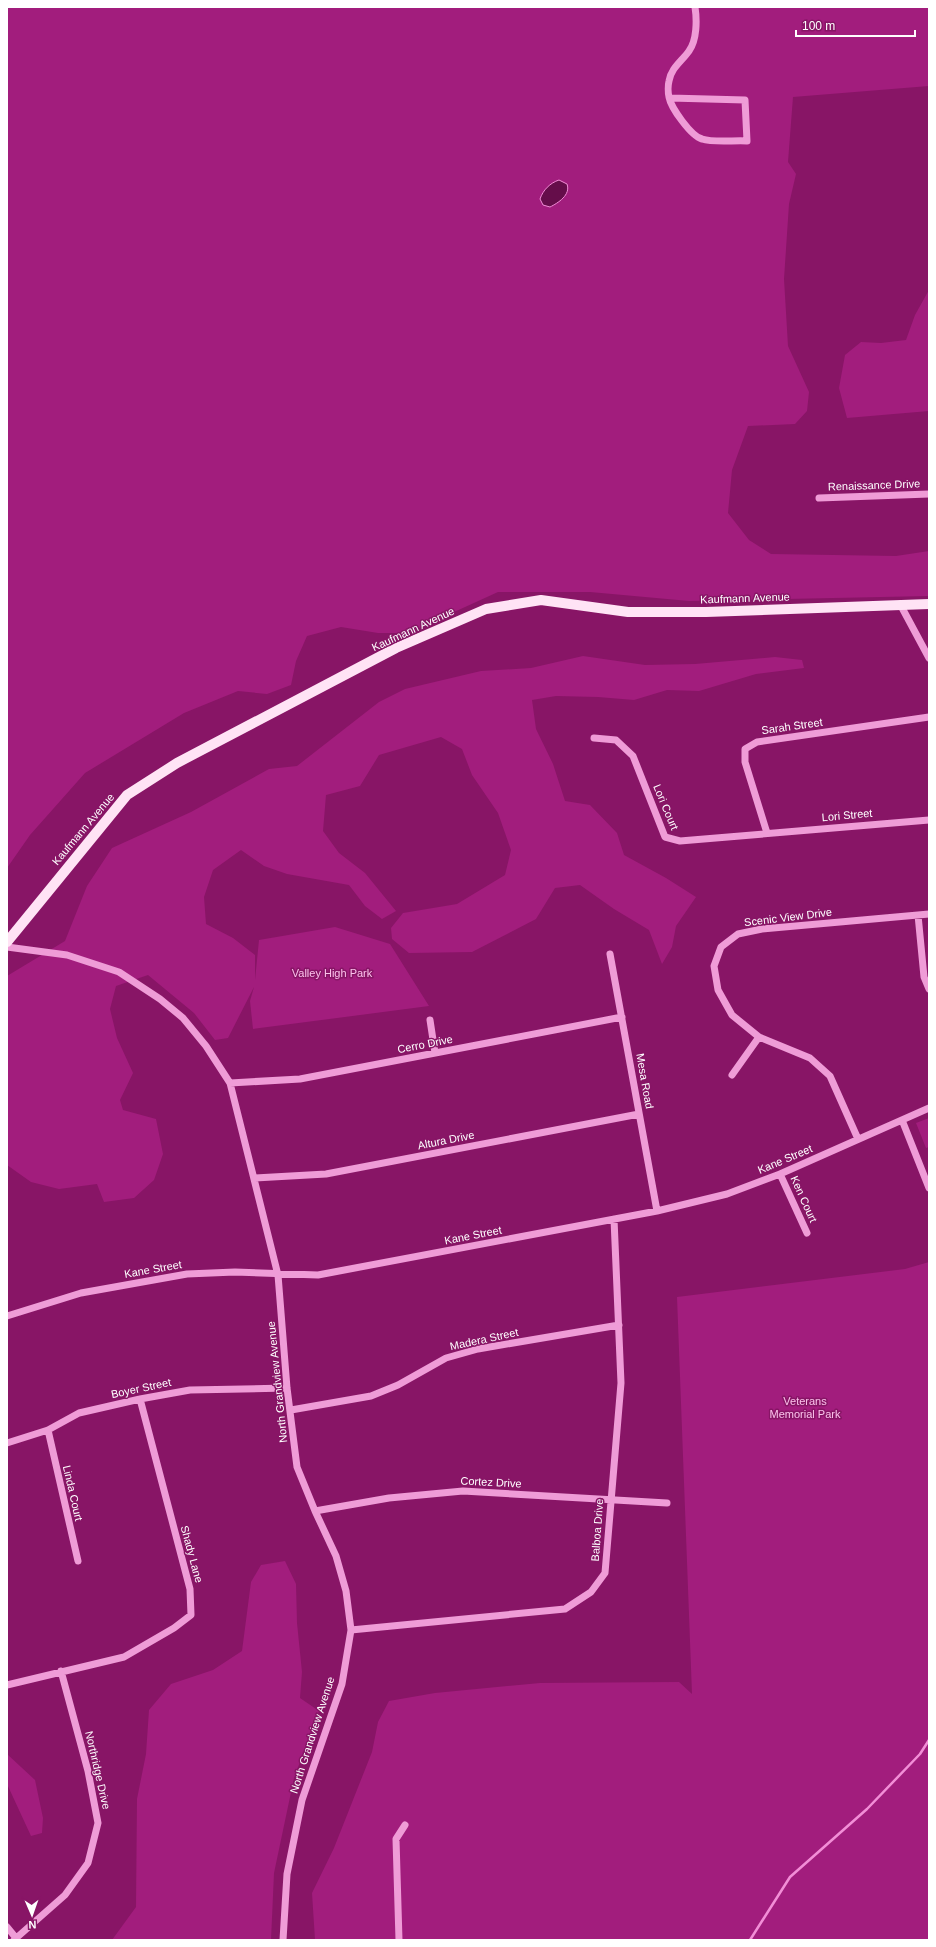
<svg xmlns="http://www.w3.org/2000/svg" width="936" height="1947" font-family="Arial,sans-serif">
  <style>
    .green { fill: #a21d7d }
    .water { fill: #650d4a; stroke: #f28ed7 }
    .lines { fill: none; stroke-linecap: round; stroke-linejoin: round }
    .stream { stroke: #f28ed7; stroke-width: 2.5 }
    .minor { stroke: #ef9cd7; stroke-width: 7 }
    .major { stroke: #ffe3f5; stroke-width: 10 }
    .labels { text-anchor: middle; stroke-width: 3; stroke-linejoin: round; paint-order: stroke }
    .street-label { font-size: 11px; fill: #fff; stroke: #881566 }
    .park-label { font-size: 11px; fill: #fbc2eb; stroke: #881566 }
  </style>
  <rect width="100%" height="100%" fill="#881566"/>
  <path class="green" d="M7 7H929V86L793 97 788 162 796 174 789 204 784 279 788 346 809 392 807 411 795 424 748 426 732 470 728 513 749 540 771 554 896 556 929 551V596L689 601 590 592H498L408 633H378L341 627 307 636 296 661 291 685 267 694 238 691 184 713 85 773 30 835 7 868Z
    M929 290V411L847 418 839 388 845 355 861 342 881 343 906 340 915 315Z
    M583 656 645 665 695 664 775 657 802 660 804 668 756 674 699 691 667 690 634 700 598 697 556 696 532 700 536 729 553 764 565 801 590 805 617 833 624 855 666 878 696 897 676 926 672 947 662 964 649 930 614 909 580 885 555 888 536 919 472 952 409 953 392 939 391 928 403 913 457 904 505 875 511 850 498 813 472 775 462 749 441 737 379 755 360 786 326 795 323 831 339 853 365 873 396 911 382 919 365 906 349 885 287 874 264 866 241 850 213 870 204 897 206 924 233 938 255 955V980L259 940 335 927 390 944 429 1006 253 1029 250 1001 254 987 228 1038 215 1040 194 1013 148 975 116 986 110 1009 117 1038 133 1073 120 1100 123 1110 156 1119 163 1154 154 1180 134 1198 104 1202 97 1184 59 1189 31 1182 7 1165V976L65 941 87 886 112 848 191 812 269 769 297 766 379 702 405 689 481 671 531 668Z
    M929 1118V1147L926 1148 916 1123Z
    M929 1262V1940H315L312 1893 334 1848 372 1752 378 1722 389 1701 435 1693 540 1683 679 1682 692 1694 677 1297 905 1269Z
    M285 1561 296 1584 297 1623 302 1672 300 1698 319 1711 294 1778 274 1873 271 1940H112L136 1907 137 1799 146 1754 149 1710 171 1684 213 1670 242 1651 251 1582 261 1565Z
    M7 1754 35 1780 43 1818 42 1833 31 1836 7 1784Z"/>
  <path class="water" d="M559 180 567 184C571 195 558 203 550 207L543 205 540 199C543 190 550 183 559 180Z"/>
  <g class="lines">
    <path class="stream" d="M750 1940 790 1877 867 1809 920 1754 929 1740"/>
    <path class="minor" d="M670 98 745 100 747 141C735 140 714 143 702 139 691 136 671 108 669 97 668 93 668 85 669 81 671 68 682 61 689 51 697 40 697 20 695 7
      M819 498 929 494
      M900 604 929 658
      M594 738 616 740 633 756 665 837 680 841 929 820
      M767 833 745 762V749L757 742 929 717
      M918 915 924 977 929 989
      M7 947 67 955 119 972 160 999 183 1018 206 1046 230 1083 278 1275 287 1388 297 1467 315 1511 336 1556 346 1591 351 1630 342 1684 302 1800 287 1874 283 1940
      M610 954 657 1211
      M430 1020 435 1053
      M732 1075 759 1037
      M230 1083 300 1079 622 1017
      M902 1120 929 1188
      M858 1139 830 1076 810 1058 759 1037 732 1015 718 990 714 966 721 947 738 934 762 929 929 914
      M780 1174 807 1233
      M255 1178 326 1174 639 1114
      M7 1316 81 1293 187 1274 235 1272 318 1275 657 1211 727 1194 780 1174 929 1108
      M291 1410 371 1396 398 1385 446 1358 478 1349 619 1325
      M48 1430 78 1561
      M7 1443 48 1430 79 1413 140 1399 190 1390 287 1388
      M315 1511 389 1498 463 1491 667 1503
      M351 1630 565 1609 591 1592 605 1573 621 1383 614 1219
      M7 1685 124 1657 174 1628 191 1615 190 1589 140 1399
      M7 1927 16 1938
      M14 1940 65 1895 88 1863 98 1823 88 1771 61 1671
      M399 1940 396 1839 405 1825"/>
    <path class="major" d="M7 942 127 795 177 763 396 648 486 609 541 600 628 612H706L929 604"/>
  </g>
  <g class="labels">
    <g class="street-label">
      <text transform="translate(874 485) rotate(-2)" y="4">Renaissance Drive</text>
      <text transform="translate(745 598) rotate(-2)" y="4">Kaufmann Avenue</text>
      <text transform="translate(413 629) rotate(-25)" y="4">Kaufmann Avenue</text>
      <text transform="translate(792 726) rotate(-8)" y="4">Sarah Street</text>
      <text transform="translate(666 807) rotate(67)" y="4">Lori Court</text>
      <text transform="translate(847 815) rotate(-5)" y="4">Lori Street</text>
      <text transform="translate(83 829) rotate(-50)" y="4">Kaufmann Avenue</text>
      <text transform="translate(788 917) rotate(-7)" y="4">Scenic View Drive</text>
      <text transform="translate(425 1044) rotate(-11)" y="4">Cerro Drive</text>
      <text transform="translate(645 1081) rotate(80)" y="4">Mesa Road</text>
      <text transform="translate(446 1140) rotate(-11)" y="4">Altura Drive</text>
      <text transform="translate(785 1159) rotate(-23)" y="4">Kane Street</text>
      <text transform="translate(804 1199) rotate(66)" y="4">Ken Court</text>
      <text transform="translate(473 1235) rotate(-11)" y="4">Kane Street</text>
      <text transform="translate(153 1269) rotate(-10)" y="4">Kane Street</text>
      <text transform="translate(484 1339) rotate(-12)" y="4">Madera Street</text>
      <text transform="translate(277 1382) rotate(-96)" y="4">North Grandview Avenue</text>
      <text transform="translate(141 1388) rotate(-12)" y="4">Boyer Street</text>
      <text transform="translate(491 1482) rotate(3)" y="4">Cortez Drive</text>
      <text transform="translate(73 1493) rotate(77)" y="4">Linda Court</text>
      <text transform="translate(597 1530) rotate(-86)" y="4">Balboa Drive</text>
      <text transform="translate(192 1554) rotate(75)" y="4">Shady Lane</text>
      <text transform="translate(312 1735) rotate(-72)" y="4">North Grandview Avenue</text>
      <text transform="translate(98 1770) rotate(77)" y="4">Northridge Drive</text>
    </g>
    <g class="park-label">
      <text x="332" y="977">Valley High Park</text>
      <text x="805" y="1405">Veterans<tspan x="805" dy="13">Memorial Park</tspan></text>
    </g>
  </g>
  <rect width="936" height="1947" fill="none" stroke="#ffffff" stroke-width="16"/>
  <g transform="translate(32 1915) rotate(178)" stroke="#881566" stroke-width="3" paint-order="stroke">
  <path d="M0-3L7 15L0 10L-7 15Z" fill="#ffffff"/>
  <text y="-6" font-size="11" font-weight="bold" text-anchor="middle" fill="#ffffff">N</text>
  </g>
  <path d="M796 30v6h119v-6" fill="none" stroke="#ffffff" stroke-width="2"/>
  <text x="802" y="30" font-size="12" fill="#ffffff" stroke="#881566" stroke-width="3" paint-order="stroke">100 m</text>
</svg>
